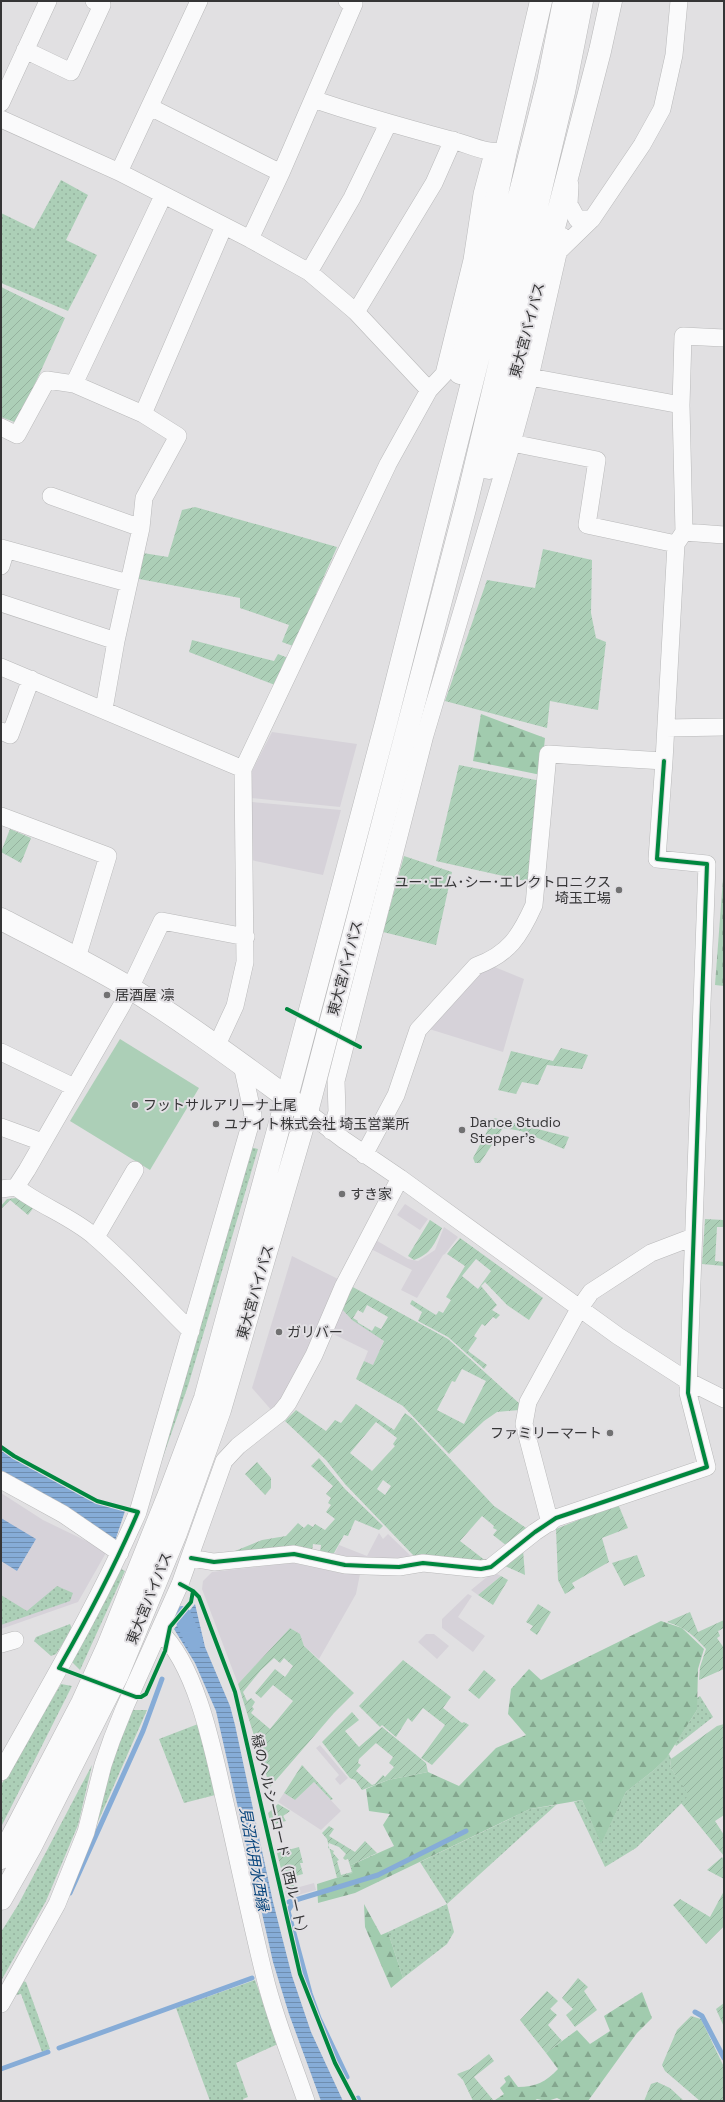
<svg xmlns="http://www.w3.org/2000/svg" width="725" height="2102" font-family="'Space Grotesk','Noto Sans JP',sans-serif">
  <style>
    .built { fill: #d6d2d9 }
    .grass { fill: url(#grass-dots) }
    .forest { fill: url(#forest-firs) }
    .cemetery { fill: url(#cemetery-stones) }
    .garden { fill: url(#garden-furrows); fill-rule: evenodd }
    .pitch { fill: #accfb7 }
    .water { fill: url(#water-rules) }
    .lines { fill: none; stroke-linecap: round; stroke-linejoin: round }
    .stream { stroke: #86acd7; stroke-width: 5 }
    .canal { stroke: #86acd7; stroke-width: 18 }
    .street-casing { stroke: #b9b9ba; stroke-width: 18 }
    .secondary-casing { stroke: #b9b9ba; stroke-width: 23 }
    .highway-casing { stroke: #b9b9ba; stroke-width: 23 }
    .street { stroke: #fafafb; stroke-width: 17 }
    .secondary { stroke: #fafafb; stroke-width: 22 }
    .highway { stroke: #fafafb; stroke-width: 22 }
    .cycleway-casing { stroke: #e1dfe3; stroke-width: 6 }
    .cycleway { stroke: #00873e; stroke-width: 4 }
    .poi-dot { fill: #717172; stroke: #e1dfe3; stroke-width: 1.5 }
    .labels { text-anchor: middle; stroke-width: 4; stroke-linejoin: round; paint-order: stroke }
    .street-label { font-size: 14px; fill: #353536; stroke: #e1dfe3 }
    .poi-label { font-size: 14px; fill: #353536; stroke: #e1dfe3; text-anchor: start }
    .water-label { font-size: 15px; font-style: italic; fill: #08457d; stroke: #e1dfe3 }
  </style>
  <defs>
    <pattern id="grass-dots" width="8" height="8" patternUnits="userSpaceOnUse"><rect width="8" height="8" fill="#accfb7"/><path d="M2 2h.1M6 6h.1" fill="none" stroke="#95b29e" stroke-width="1.8" stroke-linecap="round"/></pattern>
    <pattern id="forest-firs" width="22" height="20" patternUnits="userSpaceOnUse"><rect width="22" height="20" fill="#a1cbae"/><path d="M5 1l3.5 6h-7zM16 11l3.5 6h-7z" fill="#84a68e"/></pattern>
    <pattern id="cemetery-stones" width="16" height="16" patternUnits="userSpaceOnUse"><rect width="16" height="16" fill="#accfb7"/><path d="M2 7V4a2 2 0 0 1 4 0v3zM10 15v-3a2 2 0 0 1 4 0v3z" fill="#95b29e"/></pattern>
    <pattern id="garden-furrows" width="10" height="10" patternUnits="userSpaceOnUse"><rect width="10" height="10" fill="#accfb7"/><path d="M-1 1l2-2M0 10L10 0M9 11l2-2" fill="none" stroke="#95b29e"/></pattern>
    <pattern id="water-rules" width="6" height="5" patternUnits="userSpaceOnUse"><rect width="6" height="5" fill="#86acd7"/><path d="M0 2.5h6" fill="none" stroke="#6e8daf"/></pattern>
  </defs>
  <rect width="100%" height="100%" fill="#e1e0e2"/>
  <path class="built" d="M272 732 357 744 340 807 251 798 252 771Z
    M252 802 341 810 323 875 251 860Z
    M492 966 524 979 503 1052 426 1028 478 974Z
    M405 1204 428 1219 420 1230 397 1215Z
    M444 1227 458 1237 445 1254 443 1255 417 1298 401 1290 412 1270 369 1248 374 1239 408 1259 418 1261 435 1250Z
    M292 1256 340 1280 303 1366 273 1412 252 1388Z
    M340 1307 352 1320 384 1340 373 1366 364 1361 368 1351 329 1332Z
    M1 1493 43 1520 107 1551 78 1602 1 1629Z
    M379 1533 383 1539 388 1534 413 1558 368 1561 334 1555 339 1545 367 1556Z
    M293 1563 340 1573 360 1574 356 1594 319 1659 304 1646 300 1634 290 1628 238 1684 202 1589 203 1581 212 1572Z
    M493 1572 501 1576 478 1595 471 1590Z
    M468 1594 472 1596 458 1617 485 1636 473 1652 442 1628V1619Z
    M426 1634H434L449 1646 437 1659 418 1642Z
    M320 1745 348 1778 340 1785 335 1779 339 1775 316 1748Z
    M314 1782 341 1811 321 1830 278 1802 284 1793 295 1800Z
    M314 1883 316 1890 287 1898 285 1891Z"/>
  <path class="grass" d="M61 180 88 195 66 240 97 255 68 311 1 283V213L34 229Z
    M250 1147 258 1149 188 1386 144 1511Z
    M121 1569 125 1571 80 1670 72 1662Z
    M57 1586 73 1593 70 1601 1 1625V1595L27 1611Z
    M70 1624 72 1629 56 1654 51 1656 34 1641 36 1637Z
    M61 1684 72 1686 1 1827V1785Z
    M700 1696 713 1717 676 1746 675 1744 697 1710V1698Z
    M133 1710H147L93 1833 117 1744Z
    M198 1724 219 1794 184 1803 159 1739Z
    M669 1754 671 1759 670 1767 690 1795 636 1848 605 1867 574 1802 582 1800 601 1843 626 1792 654 1770Z
    M92 1765 78 1825 46 1901 1 1981V1932L18 1905Z
    M556 1805 447 1904 454 1932 447 1944 403 1978 388 1932 447 1904 420 1862 530 1809Z
    M255 1980 278 2044 236 2063 248 2097 243 2099 244 2101H210L176 2008Z
    M23 1981 26 1982 50 2049 42 2052 21 1994 16 1995Z"/>
  <path class="forest" d="M481 714 545 738 541 775 473 761Z
    M661 1621 682 1628 704 1649 698 1669 697 1710 667 1757 654 1770 626 1792 601 1844 582 1800 530 1809 355 1893 318 1903 317 1884 352 1873 351 1865 394 1846 383 1825 390 1814 369 1811 366 1789 388 1780 428 1772 459 1786 496 1748 526 1735 508 1714 511 1689 529 1669 541 1680Z
    M364 1904 381 1935 388 1932 403 1978 391 1988 365 1927Z
    M642 1992 652 2018 637 2033 588 2101H563L557 2098 547 2101 537 2099 534 2101H496L495 2100 504 2094 500 2088 506 2082 504 2078 509 2075 518 2087C535 2087 546 2082 558 2069L546 2053 577 2030 590 2044 610 2031 604 2016Z"/>
  <path class="cemetery" d="M724 865V986L715 985Z"/>
  <path class="garden" d="M1 287 65 318 17 423 1 417Z
    M195 507 337 547 293 646 282 642 289 625 240 608V598L134 578 143 553 168 557 182 510Z
    M543 549 592 560 591 613 596 638 606 642 598 710 550 701 547 728 445 701 487 580 535 588Z
    M192 640 274 661 278 654 288 658 275 685 189 652Z
    M459 765 541 781 530 882 436 861Z
    M10 829 31 838 21 863 1 852Z
    M404 856 452 872 436 945 383 932Z
    M561 1048 588 1055 582 1069 547 1065 538 1085 522 1082 516 1094 498 1090 511 1051 553 1061Z
    M494 1118 569 1137 564 1149 521 1131 503 1128 480 1163H475L473 1158Z
    M16 1198 34 1207 28 1215 10 1200 1 1209V1206L7 1199Z
    M705 1219 724 1220V1227H717L715 1261 724 1262V1266L702 1264Z
    M430 1220 442 1228C435 1243 431 1254 414 1260L408 1256Z
    M460 1238 543 1298 529 1320 507 1305 485 1282 481 1286 497 1305 492 1310 500 1315 496 1319 493 1317 485 1326 482 1324 474 1336 477 1338 468 1351 487 1365 484 1369 448 1337 418 1321 422 1312 410 1304 412 1300 436 1315 439 1311 443 1313 451 1300 446 1297 465 1266 447 1254ZM476 1259 491 1271 478 1289 462 1276Z
    M351 1286 448 1339 520 1404 519 1410 497 1412 484 1421 449 1454 403 1406 356 1379 364 1361 373 1365 384 1341 352 1320 340 1307ZM367 1305 388 1317 381 1329 375 1326 372 1331 357 1322 358 1321 353 1318 358 1310 363 1313ZM462 1369 486 1381 464 1424 437 1410 452 1381 455 1382Z
    M356 1404 394 1430 405 1413 413 1419 494 1506 529 1530 507 1546 493 1535 497 1530 493 1528 494 1526 482 1516 460 1541 486 1561 476 1564 414 1556 345 1484 326 1460 285 1421 296 1410 326 1431 335 1420 341 1423ZM376 1422 397 1438 393 1444 395 1446 372 1471 350 1453ZM383 1480 391 1486 385 1495 377 1489Z
    M319 1458 345 1489 383 1526 379 1530 355 1520 348 1536 344 1535 334 1553H320L321 1545 313 1544 312 1552 230 1553 262 1540 286 1536 298 1523 304 1528 308 1524 313 1527 315 1524 325 1530 335 1519 326 1512 331 1505 328 1503 331 1498 326 1494 333 1486 311 1466Z
    M257 1462 271 1478V1488L265 1495 245 1474Z
    M618 1504 628 1528 602 1538 609 1562 572 1583 575 1588 565 1594 558 1580 556 1529Z
    M523 1550 525 1575 505 1566Z
    M637 1555 645 1576 624 1586 612 1563Z
    M501 1576 508 1580 493 1605 478 1595Z
    M538 1604 551 1612 537 1635 530 1630 533 1626 526 1622Z
    M690 1612 698 1632 724 1620V1628L718 1631 720 1636 717 1638 724 1648V1669L699 1680 700 1667 706 1649C692 1634 686 1628 667 1622Z
    M290 1628 300 1634 304 1646 354 1693 334 1713 270 1787 238 1684ZM274 1658 280 1663 284 1658 293 1666 285 1677 275 1669 255 1693 261 1698 273 1685 293 1701 270 1729 251 1713 254 1709 252 1707 255 1702 251 1698 247 1701 243 1692 261 1670Z
    M403 1660 451 1697 443 1708 462 1723 464 1722 469 1725 432 1765 421 1758 445 1725 423 1708 412 1722 408 1718 396 1737 382 1725 380 1727 359 1706Z
    M484 1670 496 1680 479 1699 468 1690Z
    M352 1712 359 1720 345 1731 359 1747 382 1727 426 1763 428 1772 388 1780 362 1790 355 1780 350 1778 322 1742ZM376 1743 393 1757 389 1763 394 1767 385 1777 383 1775 375 1784 372 1785 356 1771 361 1765 358 1763 359 1759Z
    M724 1724V1815L715 1821 724 1835V1856L681 1803 689 1795 670 1767 671 1759 717 1726Z
    M302 1765 333 1799 331 1800 314 1782 295 1800 284 1793Z
    M278 1804 290 1811 283 1816 286 1821 271 1825 268 1813Z
    M329 1826 334 1829 329 1836 355 1852 365 1841 377 1853 351 1865 353 1873 337 1878 327 1839 322 1833ZM329 1843 339 1847 346 1854 343 1858 345 1860 348 1859 352 1872 341 1875 337 1861 339 1860 333 1853 334 1851 328 1848Z
    M299 1847 303 1863H300L303 1874 292 1877 294 1886 286 1888 277 1853Z
    M722 1857 724 1860V1879L707 1870Z
    M724 1891V1926L706 1944 673 1905 680 1899 710 1917Z
    M578 1978 588 1987 584 1991 597 2010 575 2027 566 2015 573 2009 562 1998Z
    M547 1991 558 2001 550 2009 557 2015 548 2025 562 2041 546 2053 520 2020Z
    M724 2003V2027L716 2009Z
    M691 2016 701 2019 724 2067V2101H700L665 2071 662 2065 677 2030Z
    M489 2054 494 2061 474 2077 494 2101H473L463 2080 457 2074 470 2069Z
    M657 2082 670 2088 684 2101H644L651 2084Z"/>
  <path class="pitch" d="M120 1039 199 1088 150 1170 70 1121Z"/>
  <path class="water" d="M1 1450 11 1457 97 1503 125 1511 115 1541 74 1511 1 1470Z
    M1 1518 36 1539 17 1571 1 1561Z
    M195 1604 205 1647 230 1706 235 1725 273 1902 292 1976 311 2032 343 2101H321L289 2014 273 1962 216 1711 195 1663 174 1629Z"/>
  <g class="lines">
    <path class="stream" d="M70 1893 143 1731 162 1679
      M289 1902 378 1875 466 1831
      M291 1906 288 1911 310 1993 319 2018 347 2077
      M695 2012 702 2016 724 2058
      M59 2048 252 1978
      M1 2069 48 2052
      M358 2098 359 2101"/>
    <path class="canal" d="M182 1615 194 1641"/>
    <defs>
      <path id="street" d="M25 50 71 72 102 5 94 1
        M313 99C359 115 403 127 451 140 469 144 485 154 504 151
        M1 103 48 1
        M150 107 281 173
        M1 119 119 172 250 239 309 272 356 312 429 390
        M119 172 199 1
        M570 185 569 204 577 219H592L642 145 662 109 674 55 679 1
        M250 239 281 173 354 4 347 1
        M559 251 592 219
        M309 272 352 198 388 124
        M356 312 434 183 453 140
        M530 377 681 405
        M74 384 163 196
        M1 427 17 435 47 380 74 384 143 414
        M512 443 597 460 587 525 676 544
        M51 496 141 528
        M684 532 724 535
        M1 548 128 583
        M1 566 6 550
        M1 603 116 641
        M1 667 243 769 245 962 235 1006 216 1047
        M104 709 116 641 141 528 144 498 178 436 143 414 224 226
        M666 728 724 727
        M1 731 10 735 31 679
        M243 769 388 464 429 390 444 374 472 260 482 194 493 153
        M1 816 108 856 77 958
        M1 1052 74 1087
        M307 1112 344 1140 400 1178 618 1336 688 1381 724 1399
        M1 1127 42 1142
        M331 1131 337 1112 336 1081 425 735 512 443 530 377 562 236
        M364 1155 396 1095 418 1030 476 966C509 954 520 936 534 905L548 754 664 761 676 544 684 532 681 405 683 336 724 338
        M16 1187C40 1206 71 1216 95 1237 129 1266 159 1300 191 1331
        M1 1189 16 1187 27 1170 122 1005 162 921 246 937
        M96 1237 135 1170
        M1 1480 63 1514 120 1553
        M550 1523 524 1424 528 1402 579 1309 591 1292 651 1253 693 1237
        M191 1558 214 1562 294 1554 345 1565 367 1566 399 1567 423 1563 481 1569 491 1567 535 1532 556 1518 707 1467 688 1393 707 864 657 859 664 761
        M159 1631C196 1664 213 1749 224 1798 238 1858 250 1918 265 1978 275 2019 292 2060 306 2101
        M1 1644 15 1640
        M1 1772C49 1686 99 1602 138 1512L253 1115 242 1065
        M1 2004 57 1904 86 1832 103 1765 112 1739 124 1709 180 1584 224 1461 238 1446 280 1413 288 1403 314 1355 343 1287 400 1178"/>
      <path id="secondary" d="M1 919C44 941 88 963 130 988 191 1026 249 1070 307 1112"/>
      <path id="highway" d="M460 373 506 151 541 1
        M489 468 537 293 600 51 611 1
        M1 1858 82 1703 108 1646 169 1494 205 1398 287 1097 386 723 548 82 564 1
        M1 1899 31 1846 117 1676 176 1533 220 1410 307 1112 466 505 564 92 582 1"/>
    </defs>
    <use href="#street" class="street-casing"/>
    <use href="#secondary" class="secondary-casing"/>
    <use href="#highway" class="highway-casing"/>
    <use href="#street" class="street"/>
    <use href="#secondary" class="secondary"/>
    <use href="#highway" class="highway"/>
    <defs>
      <path id="cycleway" d="M287 1009 360 1047
        M1 1447 14 1456 97 1501 138 1512C115 1566 88 1617 59 1668L136 1697H141L146 1694 165 1651 170 1627 191 1602 193 1591
        M191 1558 214 1562 294 1554 345 1565 367 1566 399 1567 423 1563 481 1569 491 1567 535 1532 556 1518 707 1467 688 1393 707 864 657 859 664 761
        M180 1584 193 1591 199 1597 235 1692 300 1974 335 2063 355 2101"/>
    </defs>
    <use href="#cycleway" class="cycleway-casing"/>
    <use href="#cycleway" class="cycleway"/>
  </g>
  <g class="poi-dot">
    <circle cx="619" cy="890" r="4"/>
    <circle cx="107" cy="995" r="4"/>
    <circle cx="135" cy="1105" r="4"/>
    <circle cx="216" cy="1124" r="4"/>
    <circle cx="462" cy="1130" r="4"/>
    <circle cx="342" cy="1194" r="4"/>
    <circle cx="279" cy="1332" r="4"/>
    <circle cx="610" cy="1433" r="4"/>
  </g>
  <g class="labels">
    <g class="street-label">
      <text transform="translate(527 330) rotate(-75)" y="5">東大宮バイパス</text>
      <text transform="translate(345 968) rotate(-75)" y="5">東大宮バイパス</text>
      <text transform="translate(255 1292) rotate(-74)" y="5">東大宮バイパス</text>
      <text transform="translate(149 1598) rotate(-68)" y="5">東大宮バイパス</text>
      <text transform="translate(280 1837) rotate(77)" y="5">緑のヘルシーロード（西ルート）</text>
    </g>
    <g class="poi-label">
      <text x="611" y="887" text-anchor="end">ユー･エム･シー･エレクトロニクス<tspan x="611" dy="16">埼玉工場</tspan></text>
      <text x="115" y="1000">居酒屋 凛</text>
      <text x="143" y="1110">フットサルアリーナ上尾</text>
      <text x="470" y="1127">Dance Studio<tspan x="470" dy="16">Stepper's</tspan></text>
      <text x="224" y="1129">ユナイト株式会社 埼玉営業所</text>
      <text x="350" y="1199">すき家</text>
      <text x="287" y="1337">ガリバー</text>
      <text x="602" y="1438" text-anchor="end">ファミリーマート</text>
    </g>
    <g class="water-label">
      <text transform="translate(254 1859) rotate(80)" y="5">見沼代用水西縁</text>
    </g>
  </g>
  <rect width="725" height="2102" fill="none" stroke="#353536" stroke-width="4"/>
</svg>
